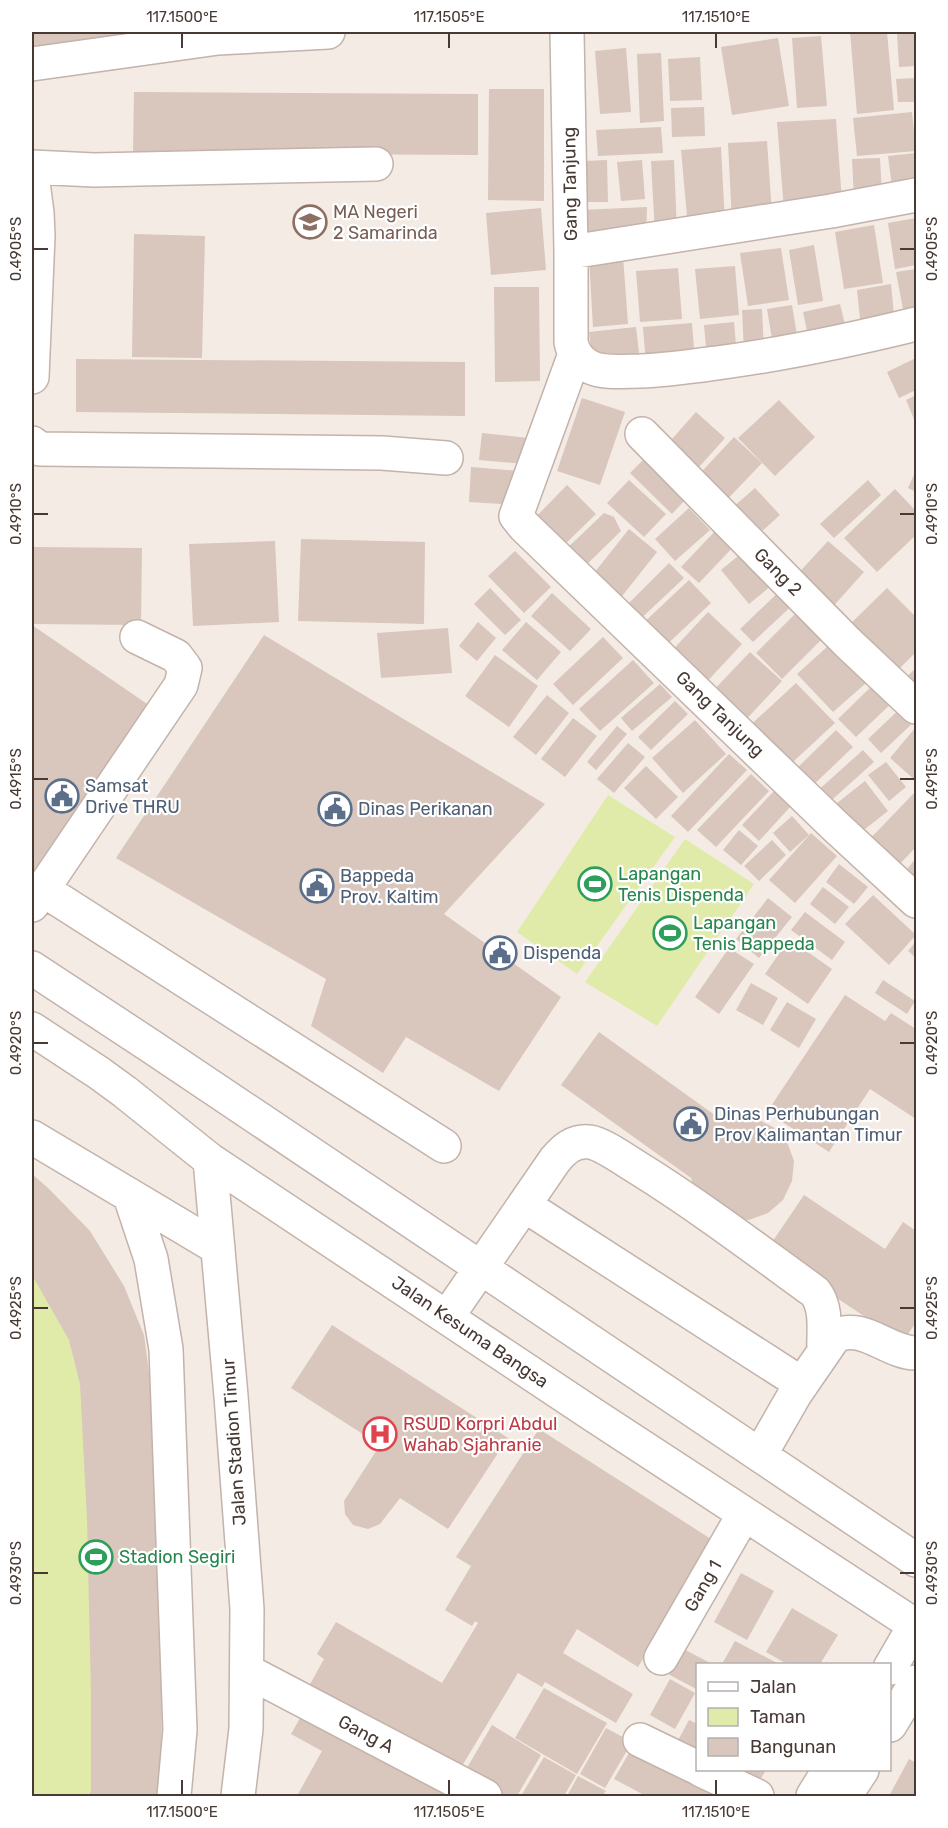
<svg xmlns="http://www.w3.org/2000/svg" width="948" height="1828" font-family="Rubik,sans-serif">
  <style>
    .green { fill: #e0ebaa }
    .building { fill: #d9c6bc }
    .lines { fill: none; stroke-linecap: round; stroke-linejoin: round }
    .minor-casing { stroke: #c3b3aa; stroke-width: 36 }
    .minor { stroke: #fff; stroke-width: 33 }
    .ticks { fill: none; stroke: #473a34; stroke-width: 2 }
    .labels { text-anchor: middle; stroke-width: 4.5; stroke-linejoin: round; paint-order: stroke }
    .street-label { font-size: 18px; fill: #473a34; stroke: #fff }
    .education-label { font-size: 18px; fill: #785e54; stroke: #fff; text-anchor: start }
    .service-label { font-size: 18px; fill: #4e5e75; stroke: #fff; text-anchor: start }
    .leisure-label { font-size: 18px; fill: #27864d; stroke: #fff; text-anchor: start }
    .health-label { font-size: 18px; fill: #be3a42; stroke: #fff; text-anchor: start }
    .neatline { fill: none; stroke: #473a34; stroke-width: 2 }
    .ticks-label { font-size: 15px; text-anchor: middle; fill: #473a34 }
  </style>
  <rect width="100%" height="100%" fill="#f4ebe5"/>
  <path class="green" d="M608 795 675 837 577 974 517 932Z
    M685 839 754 884 657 1026 585 982Z
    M32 1174 49 1189 90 1231 162 1673 161 1796H32Z"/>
  <path class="building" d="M32 32H134L135 42 32 55Z
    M850 32H887L894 110 857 114Z
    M897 32H916V66L899 67Z
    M821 36 827 106 797 108 792 38Z
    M778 38 789 106 732 115 721 47Z
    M626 48 631 112 600 114 595 51Z
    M661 53 664 121 640 123 637 54Z
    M700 57 702 100 670 101 668 59Z
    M916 78V102H898L896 79Z
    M489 89H544V201L488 200Z
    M134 92 478 94V155L133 153Z
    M704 107 705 136 672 137 671 108Z
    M912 112 916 151 857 156 853 118Z
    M836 119 842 201 784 210 777 122Z
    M661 127 663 153 598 156 596 130Z
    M767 141 772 214 732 221 728 143Z
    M721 147 725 224 688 227 681 150Z
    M916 153V189L893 194 888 156Z
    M880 158 882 197 854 199 852 159Z
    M607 160 608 202H584L583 161Z
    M642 160 645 199 621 201 617 162Z
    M674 160 677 232 655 234 651 161Z
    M647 207 646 236 587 239 581 210Z
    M541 208 546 270 491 275 486 213Z
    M916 218V265L895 269 888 223Z
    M874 225 883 283 844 289 835 232Z
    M134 234 205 236 202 358 132 357Z
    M814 245 823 301 798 305 789 250Z
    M781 248 789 300 748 306 740 253Z
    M623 256 628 324 593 327 589 258Z
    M735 266 739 315 700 319 695 269Z
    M678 268 682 319 640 322 636 271Z
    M916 269V318L905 320 896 272Z
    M891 284 895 325 861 328 857 290Z
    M494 287H539L540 381 495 382Z
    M840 304 848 337 810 345 803 312Z
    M792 305 799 347 774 351 767 309Z
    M762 309 764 350 744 351 742 310Z
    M734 322 737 357 707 359 704 325Z
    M692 323 695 362 646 365 643 327Z
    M636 327 640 361 593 366 589 332Z
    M916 358V390L899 398 887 372Z
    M76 359 465 362V416L76 412Z
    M916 395V424L906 400Z
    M582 398 625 412 600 485 557 471Z
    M779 400 815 437 775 476 738 438Z
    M696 412 725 438 692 475 663 449Z
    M482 433 528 438 526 464 479 460Z
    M734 437 762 463 719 508 692 482Z
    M643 460 685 500 672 514 630 473Z
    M471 467 520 471 518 505 469 502Z
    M916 470V492L908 488Z
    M629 480 666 514 644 537 607 503Z
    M868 480 881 495 834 538 820 524Z
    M567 485 596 514 559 550 531 522Z
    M755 488 780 515 750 542 725 514Z
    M895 489 916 511V535L877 572 844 538Z
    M689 508 710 530 675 561 655 539Z
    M604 513 614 517 621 531 579 572 561 554Z
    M718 528 736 544 699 583 681 567Z
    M629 529 657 552 615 605 587 582Z
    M301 539 425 542 424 624 298 621Z
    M275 541 279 622 193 626 189 544Z
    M828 541 864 572 829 611 793 579Z
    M32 547 142 548 141 625 32 624Z
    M749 547 777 581 749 604 721 570Z
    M515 551 551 587 524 613 488 576Z
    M669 563 684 578 633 626 620 612Z
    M689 580 711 603 660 651 638 628Z
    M784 587 798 600 753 642 740 629Z
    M490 588 521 620 505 635 474 604Z
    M887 588 916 617V652L892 676 845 629Z
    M552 593 591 629 570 651 531 616Z
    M805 604 831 630 782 679 756 653Z
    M708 612 742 644 701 688 667 656Z
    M478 622 496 638 477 661 459 646Z
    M526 622 561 652 537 680 502 650Z
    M32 625 153 708 32 884Z
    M448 628 452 673 381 678 377 633Z
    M264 635 545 804 444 914 561 997 499 1091 406 1037 383 1073 311 1026 326 979 116 858Z
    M603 637 623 658 573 705 553 684Z
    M838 637 874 676 833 712 797 674Z
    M750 652 782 681 742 724 710 694Z
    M495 655 538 686 509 727 465 696Z
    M633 660 654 683 600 731 579 709Z
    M916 668V702L900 683Z
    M878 680 896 699 856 737 838 719Z
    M796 683 835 723 782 772 744 731Z
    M660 684 672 697 632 731 621 718Z
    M547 695 569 713 536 755 513 737Z
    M675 701 688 714 651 750 638 737Z
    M907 702 916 720 881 753 868 739Z
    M573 718 597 736 565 777 541 759Z
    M695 720 726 754 683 793 652 758Z
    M617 726 627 734 596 770 587 762Z
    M916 727V781L890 758Z
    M836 730 853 747 806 792 790 775Z
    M628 743 645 757 614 793 597 779Z
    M863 750 874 762 825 806 814 794Z
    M729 754 747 770 688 832 671 816Z
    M886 762 906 787 889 801 868 775Z
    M646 766 678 797 656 819 624 788Z
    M751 774 769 791 716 847 697 830Z
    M865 781 888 811 855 837 832 807Z
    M774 791 791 806 759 841 742 825Z
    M916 791V847L891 873 863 846Z
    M792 816 809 835 790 852 773 833Z
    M739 830 758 846 741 865 723 850Z
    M811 833 837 856 795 903 769 880Z
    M772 840 786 855 759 881 744 866Z
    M916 858V892L900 878Z
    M839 864 868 887 854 904 826 882Z
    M823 887 849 907 835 924 810 904Z
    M873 895 916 935 889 965 845 924Z
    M768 898 792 917 759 958 736 939Z
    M805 912 845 942 832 960 791 930Z
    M789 939 832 969 808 1004 765 974Z
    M916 941V958L908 951Z
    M729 948 754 964 719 1014 695 997Z
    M883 980 915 1001 907 1014 875 993Z
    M751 983 778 998 763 1025 736 1010Z
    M845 995 885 1021 891 1013 916 1029V1119L870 1089 829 1152 767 1112Z
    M787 1002 816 1019 799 1048 770 1030Z
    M599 1032 723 1121 735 1117 755 1118 773 1127 787 1142 794 1161 792 1181 783 1200 768 1213 749 1220 728 1218 696 1194 691 1178 561 1085Z
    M32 1174 49 1189 90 1231 124 1286 144 1335 158 1440 162 1673 161 1796H89L91 1790V1693L87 1519 80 1384 69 1340 32 1275Z
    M804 1195 885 1249 903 1222 916 1231V1322L903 1342 766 1251Z
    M332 1325 508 1438 448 1529 400 1498 380 1524 368 1529 353 1525 345 1514 344 1501 380 1445 291 1388Z
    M539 1429 722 1546 678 1602 638 1667 577 1629 563 1653 633 1694 616 1723 545 1682 542 1687 518 1673 459 1771 309 1686 324 1659 317 1654 336 1622 442 1683 478 1623 475 1621 472 1626 445 1610 471 1566 456 1557Z
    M741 1573 774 1591 747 1640 714 1622Z
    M792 1608 838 1635 820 1664H787L766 1652Z
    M735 1641 779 1664H722Z
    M680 1647 712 1664H698V1690L666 1673Z
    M670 1679 695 1693 675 1729 650 1715Z
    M544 1688 607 1723 577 1774 515 1738Z
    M308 1704 484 1796H297L322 1751 291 1734Z
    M689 1720 698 1724V1756L676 1744Z
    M492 1725 541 1755 517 1796H505L464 1773Z
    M606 1728 632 1742 605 1788 580 1774Z
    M637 1739 733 1796H646L614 1779Z
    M544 1757 576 1775 564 1796H521Z
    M909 1759 916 1763V1796H889Z
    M722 1770H766L755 1788Z
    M578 1776 606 1791 602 1796H567Z"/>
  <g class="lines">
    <defs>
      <path id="minor" d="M567 32 571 252V342C573 353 580 362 590 367 604 374 625 371 640 371 671 370 701 365 731 361 794 352 855 339 916 324
        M32 64 218 38 328 32
        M32 167 94 170 376 164
        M32 175 37 213 38 236 32 377
        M571 252 831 211 916 195
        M575 354 516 516 524 526 835 826 916 901
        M642 434 847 642 916 707
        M32 443 40 449 382 453 446 458
        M42 889 444 1146
        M32 905 181 685 185 668 176 656 137 637
        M32 968 152 1047 916 1560
        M32 1029 99 1073 125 1092 210 1160 595 1416 916 1626
        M32 1137 218 1248
        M210 1160 231 1396 247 1609 246 1729 238 1796
        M130 1196 151 1259 166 1349 180 1730 174 1796
        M524 1205 802 1384
        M447 1317 555 1160C564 1149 574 1140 590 1142 603 1144 626 1161 638 1168 699 1206 757 1250 815 1292 828 1309 823 1331 824 1352
        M760 1455 795 1394 835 1336C863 1322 888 1353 916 1353
        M661 1658 744 1514
        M890 1668 916 1623
        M247 1671 485 1796
        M890 1725 916 1682
        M640 1740 698 1768
        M701 1770 757 1796
        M813 1796 829 1770
        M845 1796 862 1770"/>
    </defs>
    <use href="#minor" class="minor-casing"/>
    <use href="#minor" class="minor"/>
  </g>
  <path class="ticks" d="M182 33V48M449 33V48M716 33V48M33 249H48M900 249H915M33 514H48M900 514H915M33 779H48M900 779H915M33 1043H48M900 1043H915M33 1308H48M900 1308H915M33 1573H48M900 1573H915M182 1780V1795M449 1780V1795M716 1780V1795"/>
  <defs>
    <symbol id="school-ring" viewBox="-11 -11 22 22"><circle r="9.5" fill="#fff" stroke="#8d6e63" stroke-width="1.5"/><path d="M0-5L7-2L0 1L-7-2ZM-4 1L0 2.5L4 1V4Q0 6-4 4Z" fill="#8d6e63"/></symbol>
    <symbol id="civic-ring" viewBox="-11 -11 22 22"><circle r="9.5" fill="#fff" stroke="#5c6f8a" stroke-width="1.5"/><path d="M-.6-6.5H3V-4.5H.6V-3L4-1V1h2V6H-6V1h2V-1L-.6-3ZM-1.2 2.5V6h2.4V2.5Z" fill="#5c6f8a"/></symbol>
    <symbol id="stadium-ring" viewBox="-11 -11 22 22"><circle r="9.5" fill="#fff" stroke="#2e9e5b" stroke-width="1.5"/><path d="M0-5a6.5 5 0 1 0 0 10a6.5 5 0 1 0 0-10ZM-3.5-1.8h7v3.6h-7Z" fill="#2e9e5b"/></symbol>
    <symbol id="hospital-ring" viewBox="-11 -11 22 22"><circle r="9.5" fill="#fff" stroke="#e0444e" stroke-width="1.5"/><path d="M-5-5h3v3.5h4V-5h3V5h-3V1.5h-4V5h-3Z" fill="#e0444e"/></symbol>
  </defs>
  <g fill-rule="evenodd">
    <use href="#school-ring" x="291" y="203" width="38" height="38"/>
    <use href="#civic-ring" x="43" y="777" width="38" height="38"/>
    <use href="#civic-ring" x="316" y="790" width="38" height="38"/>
    <use href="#stadium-ring" x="576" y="865" width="38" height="38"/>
    <use href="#civic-ring" x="298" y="867" width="38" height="38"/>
    <use href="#stadium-ring" x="651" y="914" width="38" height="38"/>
    <use href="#civic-ring" x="481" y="934" width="38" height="38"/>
    <use href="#civic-ring" x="672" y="1105" width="38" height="38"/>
    <use href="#hospital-ring" x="361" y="1415" width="38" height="38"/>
    <use href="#stadium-ring" x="77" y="1538" width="38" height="38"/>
  </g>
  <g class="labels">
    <g class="street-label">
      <text transform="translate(570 184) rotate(-91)" y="6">Gang Tanjung</text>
      <text transform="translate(778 572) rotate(45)" y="6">Gang 2</text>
      <text transform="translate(720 714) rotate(44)" y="6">Gang Tanjung</text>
      <text transform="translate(470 1332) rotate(34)" y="6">Jalan Kesuma Bangsa</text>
      <text transform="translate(234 1442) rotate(-94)" y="6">Jalan Stadion Timur</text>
      <text transform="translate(703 1586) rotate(-60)" y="6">Gang 1</text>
      <text transform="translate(366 1734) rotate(28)" y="6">Gang A</text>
    </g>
    <g class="education-label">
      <text x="333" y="218">MA Negeri<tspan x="333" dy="21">2 Samarinda</tspan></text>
    </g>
    <g class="service-label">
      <text x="85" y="792">Samsat<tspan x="85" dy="21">Drive THRU</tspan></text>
      <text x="358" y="815">Dinas Perikanan</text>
      <text x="340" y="882">Bappeda<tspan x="340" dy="21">Prov. Kaltim</tspan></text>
      <text x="523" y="959">Dispenda</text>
      <text x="714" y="1120">Dinas Perhubungan<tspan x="714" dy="21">Prov Kalimantan Timur</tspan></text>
    </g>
    <g class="leisure-label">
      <text x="618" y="880">Lapangan<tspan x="618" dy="21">Tenis Dispenda</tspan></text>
      <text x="693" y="929">Lapangan<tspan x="693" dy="21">Tenis Bappeda</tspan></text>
      <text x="119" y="1563">Stadion Segiri</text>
    </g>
    <g class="health-label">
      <text x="403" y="1430">RSUD Korpri Abdul<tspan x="403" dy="21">Wahab Sjahranie</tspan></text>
    </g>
  </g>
  <rect width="948" height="1828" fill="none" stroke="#ffffff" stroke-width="66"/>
  <rect x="696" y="1663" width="195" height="108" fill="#ffffff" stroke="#b5b0ae" stroke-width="1.5"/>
  <rect x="708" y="1682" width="30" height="9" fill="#ffffff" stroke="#b5b0ae" stroke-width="1.5"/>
  <text x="750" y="1693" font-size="18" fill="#473a34">Jalan</text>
  <rect x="708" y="1708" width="30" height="18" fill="#e0ebaa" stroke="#b5b0ae" stroke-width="1.5"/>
  <text x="750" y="1723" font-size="18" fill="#473a34">Taman</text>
  <rect x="708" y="1738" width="30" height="18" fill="#d9c6bc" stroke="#b5b0ae" stroke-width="1.5"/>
  <text x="750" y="1753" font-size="18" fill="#473a34">Bangunan</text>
  <rect x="33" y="33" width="882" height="1762" class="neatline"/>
  <g class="ticks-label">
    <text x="182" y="22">117.1500°E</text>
    <text x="449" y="22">117.1505°E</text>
    <text x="716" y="22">117.1510°E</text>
    <text transform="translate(16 249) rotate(-90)" y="5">0.4905°S</text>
    <text transform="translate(932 249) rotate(-90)" y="5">0.4905°S</text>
    <text transform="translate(16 514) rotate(-90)" y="5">0.4910°S</text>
    <text transform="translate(932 514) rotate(-90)" y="5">0.4910°S</text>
    <text transform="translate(16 779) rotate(-90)" y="5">0.4915°S</text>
    <text transform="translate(932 779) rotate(-90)" y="5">0.4915°S</text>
    <text transform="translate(16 1043) rotate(-90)" y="5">0.4920°S</text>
    <text transform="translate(932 1043) rotate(-90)" y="5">0.4920°S</text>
    <text transform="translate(16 1308) rotate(-90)" y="5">0.4925°S</text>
    <text transform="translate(932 1308) rotate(-90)" y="5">0.4925°S</text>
    <text transform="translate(16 1573) rotate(-90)" y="5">0.4930°S</text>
    <text transform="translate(932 1573) rotate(-90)" y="5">0.4930°S</text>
    <text x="182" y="1817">117.1500°E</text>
    <text x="449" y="1817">117.1505°E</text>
    <text x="716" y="1817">117.1510°E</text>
  </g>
</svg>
